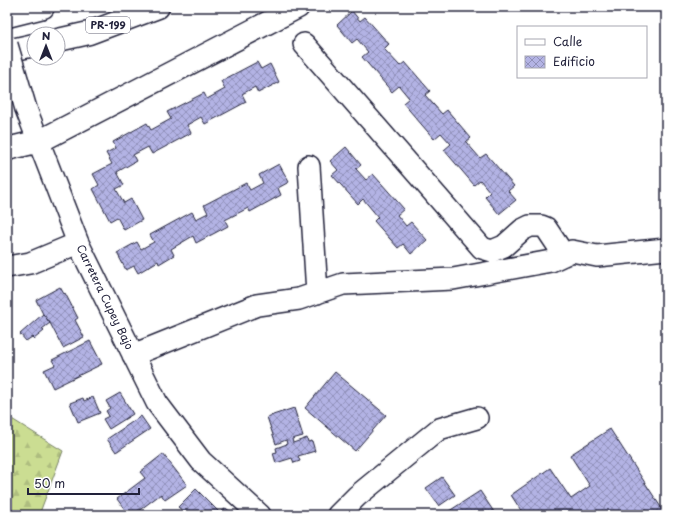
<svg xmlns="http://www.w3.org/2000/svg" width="673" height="522" font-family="'Playpen Sans',sans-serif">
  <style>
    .forest { fill: url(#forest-firs); stroke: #768066 }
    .building { fill: url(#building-cross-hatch); stroke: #22223b }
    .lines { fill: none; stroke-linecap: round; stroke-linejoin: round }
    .minor-casing { stroke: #22223b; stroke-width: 24 }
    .major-casing { stroke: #22223b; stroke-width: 25 }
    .minor { stroke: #fff; stroke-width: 21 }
    .major { stroke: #fff; stroke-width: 22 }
    .minor-bridge-casing { stroke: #22223b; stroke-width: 24; stroke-linecap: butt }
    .minor-bridge { stroke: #fff; stroke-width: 21 }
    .labels { text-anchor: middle; stroke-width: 4; stroke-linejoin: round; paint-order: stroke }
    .shield { fill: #fff; stroke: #646476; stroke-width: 1 }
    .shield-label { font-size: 10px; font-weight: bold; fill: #22223b }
    .street-label { font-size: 11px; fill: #22223b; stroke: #fff }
  </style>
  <defs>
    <pattern id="forest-firs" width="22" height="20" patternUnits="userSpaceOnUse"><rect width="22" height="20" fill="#cbdd92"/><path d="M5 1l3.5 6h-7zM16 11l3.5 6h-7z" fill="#aebd7f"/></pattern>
    <pattern id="building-cross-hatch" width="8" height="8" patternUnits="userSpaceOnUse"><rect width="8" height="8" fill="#b3b3e4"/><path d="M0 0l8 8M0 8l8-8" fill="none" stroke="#9191ba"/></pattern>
  </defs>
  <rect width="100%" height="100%" fill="#fff"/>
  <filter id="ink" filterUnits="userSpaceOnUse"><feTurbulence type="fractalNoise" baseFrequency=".025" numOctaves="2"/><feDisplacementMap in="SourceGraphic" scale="8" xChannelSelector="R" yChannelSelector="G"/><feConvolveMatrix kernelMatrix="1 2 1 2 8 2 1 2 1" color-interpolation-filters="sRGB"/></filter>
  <g filter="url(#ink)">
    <path class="forest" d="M7 416 63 451 39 515H7Z"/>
    <path class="building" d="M352 11 360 21 365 17 389 44 384 49 400 66 405 62 430 91 425 95 442 114 447 110 471 138 466 142 480 158 486 154 514 186 508 191 516 200 499 214 485 197 490 192 480 180 474 185 444 150 451 144 441 133 434 139 403 103 409 98 399 86 392 92 362 57 368 52 357 39 352 43 337 25Z
      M257 62 261 69 270 64 279 82 258 93 255 87 242 94 246 102 205 124 201 117 187 125 191 133 152 154 148 147 133 155 136 161 117 172 124 185 116 189 124 203 131 199 142 220 124 230 117 217 110 221 93 189 99 185 93 174 112 164 106 153 116 148 113 142 147 123 151 130 171 119 167 112 204 93 207 99 225 89 221 81Z
      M346 147 361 165 356 169 366 180 373 174 404 209 397 215 406 226 411 222 427 240 411 254 403 244 398 248 374 221 378 217 363 199 358 204 332 175 338 170 330 161Z
      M279 164 289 182 278 188 281 195 250 212 248 208 225 220 228 226 196 243 193 236 171 249 174 255 159 264 158 261 138 273 134 266 126 270 117 253 137 242 141 249 154 242 150 235 192 212 196 219 208 213 204 205 246 183 250 190 263 183 259 175Z
      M60 287 64 294 65 293 78 318 75 320 84 337 63 348 50 323 43 314 36 300Z
      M43 314 50 323 42 329 44 331 34 339 32 337 26 341 20 334Z
      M90 341 102 364 53 388 44 370 55 365 52 360Z
      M335 372 386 415 355 451 305 408Z
      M120 393 133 414 109 429 103 419 109 416 106 411 110 408 106 401Z
      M93 397 100 413 78 422 70 403 83 398 84 401Z
      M294 408 303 436 292 439 293 443 307 438 308 442 312 441 315 451 298 456 300 461 294 463 292 458 276 463 273 453 277 452 276 448 287 444 286 440 276 444 267 417Z
      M141 416 150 429 116 452 107 439Z
      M610 429 666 515H524L511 495 550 468 571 499 590 486 570 455Z
      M163 454 187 485 165 500 161 494 133 515H129L117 499 145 478 140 472Z
      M442 477 455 495 439 506 426 488Z
      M196 489 220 513 218 515H180L184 512 178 507Z
      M480 491 496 515H443Z
      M226 508 234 515H218L220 513Z"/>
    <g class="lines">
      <defs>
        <path id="minor" d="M304 44 482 248 492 251 504 246 522 230 530 226H541L546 228 564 255
          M26 109 78 243 157 403 201 461 260 515
          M309 166 317 293
          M7 267 30 263 78 243
          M133 355 257 305 299 299 343 284 453 279 551 261 572 251 597 256 666 249
          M338 515 357 496 439 429 477 418"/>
        <path id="major" d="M7 16 43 7
          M58 40 89 33 158 7
          M7 51 34 45
          M7 149 40 141 298 7"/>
      </defs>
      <use href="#minor" class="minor-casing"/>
      <use href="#major" class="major-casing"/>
      <use href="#minor" class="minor"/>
      <use href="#major" class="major"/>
      <defs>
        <path id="minor-bridge" d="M7 45 26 109"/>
      </defs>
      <use href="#minor-bridge" class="minor-bridge-casing"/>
      <use href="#minor-bridge" class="minor-bridge"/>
    </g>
  </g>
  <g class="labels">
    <rect class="shield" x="86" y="17" width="44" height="16" rx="3"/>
    <g class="shield-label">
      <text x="108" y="29">PR-199</text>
    </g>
    <g class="street-label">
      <text transform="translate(105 297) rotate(64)" y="4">Carretera Cupey Bajo</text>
    </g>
  </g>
  <rect width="673" height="522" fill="none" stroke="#fff" stroke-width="24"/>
  <rect x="12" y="12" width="649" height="498" fill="none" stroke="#22223b" stroke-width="1.5" filter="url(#ink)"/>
  <rect x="517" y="26" width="130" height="52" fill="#ffffff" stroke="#a7a7b1"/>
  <rect x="525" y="39" width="20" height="6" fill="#ffffff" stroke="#a7a7b1"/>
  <text x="553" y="46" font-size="12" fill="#22223b">Calle</text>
  <rect x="525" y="56" width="20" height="12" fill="url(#building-cross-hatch)" stroke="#a7a7b1"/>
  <text x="553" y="66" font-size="12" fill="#22223b">Edificio</text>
  <g transform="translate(46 46)"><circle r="19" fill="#ffffff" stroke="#a7a7b1"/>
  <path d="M0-3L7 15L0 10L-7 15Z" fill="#22223b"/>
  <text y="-6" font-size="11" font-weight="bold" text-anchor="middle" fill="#22223b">N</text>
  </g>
  <path d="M28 488v6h111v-6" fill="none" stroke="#22223b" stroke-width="2"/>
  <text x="34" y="488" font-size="12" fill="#22223b" stroke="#ffffff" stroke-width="3" paint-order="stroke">50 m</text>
</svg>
